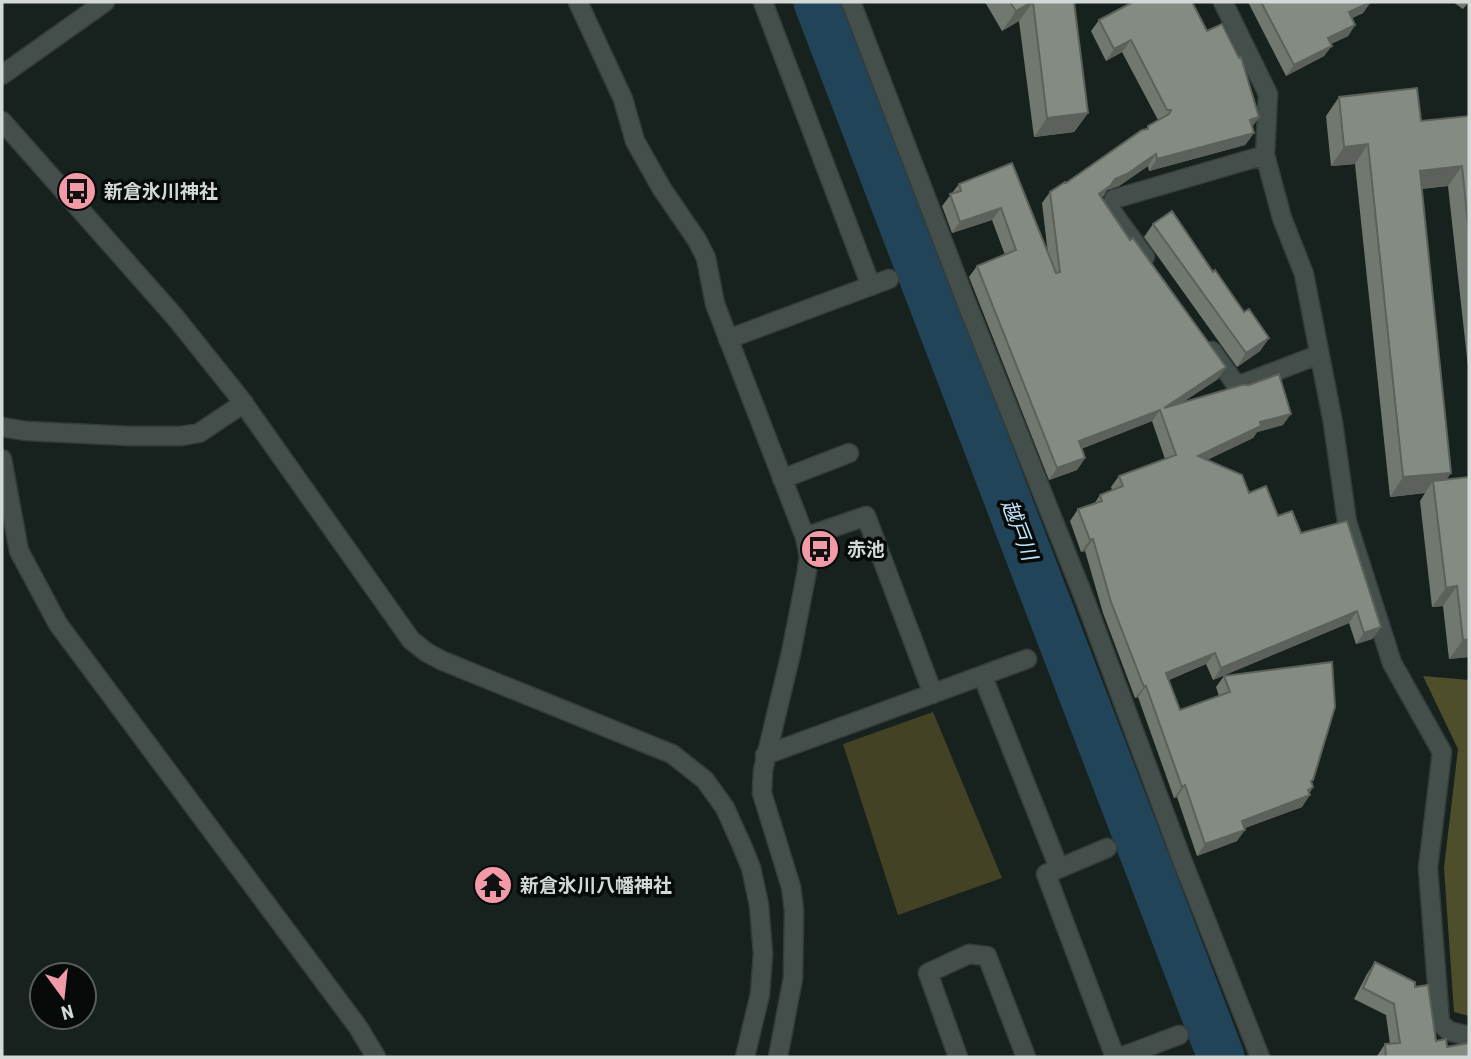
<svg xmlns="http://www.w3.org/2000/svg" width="1471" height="1059" font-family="'Roboto Condensed','Noto Sans JP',sans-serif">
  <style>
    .green { fill: #434225 }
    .forest { fill: #4f4e2a }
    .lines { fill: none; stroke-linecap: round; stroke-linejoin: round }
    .river { stroke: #224459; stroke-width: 47 }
    .minor-casing { stroke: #353c3a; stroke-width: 21 }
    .minor { stroke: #444f4b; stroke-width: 18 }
    .wall { fill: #717870 }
    .shaded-wall { fill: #5c615b }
    .building { fill: #838b82; stroke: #5c615b; stroke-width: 2 }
    .labels { text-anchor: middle; stroke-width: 7; stroke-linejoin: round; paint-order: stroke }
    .poi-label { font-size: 19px; font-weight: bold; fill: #d2d9d7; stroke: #060a09; text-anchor: start }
    .water-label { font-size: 21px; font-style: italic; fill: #bfe2fb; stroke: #060a09 }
  </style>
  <rect width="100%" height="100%" fill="#17221e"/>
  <path class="green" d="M933 712 1002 878 898 915 843 744Z"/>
  <path class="forest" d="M1423 676 1469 680V1016L1454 1012 1444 868 1458 749Z"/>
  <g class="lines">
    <path class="river" d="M817 2C950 354 1087 705 1221 1057"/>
    <defs>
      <path id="minor" d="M578 2 623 99 635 141 662 189 697 240 706 258 715 304 805 537 809 556 806 576 791 653 763 770 762 793 791 887 794 910 793 978 778 1057
        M763 2 871 286
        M851 2 965 299 1085 600 1182 860 1260 1057
        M1223 2 1268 94 1265 155 1282 218 1304 274 1333 423 1347 522 1392 663 1442 752 1428 868 1440 1023 1449 1031 1469 1036
        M2 75 105 2
        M2 121 175 317 239 397 411 640 426 652 443 661 672 754 705 780 725 808 743 848 751 868 759 905 763 954 760 994 745 1057
        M1145 257 1110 209 1114 199 1265 155
        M728 339 889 279
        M1212 351 1237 386 1318 355
        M2 427 26 431 130 436H181L199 433 244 403
        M2 459 19 551 58 624 358 1027 376 1057
        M782 479 849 453
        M805 537 866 516 933 694
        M983 677 1059 868
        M765 755 1027 659
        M1107 848 1046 874 1115 1057
        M958 1057 928 973 969 954 987 956 1026 1057
        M1121 1057 1179 1035"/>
    </defs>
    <use href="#minor" class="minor-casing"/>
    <use href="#minor" class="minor"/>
  </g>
  <path class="wall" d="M985 2H1074L1088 113 1074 132 1034 137 1019 21 1002 31Z
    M1248 2H1370L1363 13 1352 18 1355 25 1348 36 1331 44 1324 56 1286 76Z
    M1453 2H1469L1463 9Z
    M1099 20 1207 31 1259 117 1252 127 1254 133 1245 145 1149 171 1148 166 1119 186 1107 190 1102 198 1218 379 1181 403 1283 425 1257 432 1253 438 1207 460 1301 533 1381 627 1372 639 1356 644 1349 623 1213 680 1206 664 1169 680 1180 710 1219 696 1216 687 1224 676 1312 783 1313 787 1302 807 1245 828 1237 841 1197 856 1177 797 1174 798 1138 697 1135 698 1103 613 1085 551 1081 552 1070 521 1078 509 1094 504 1100 495 1112 490 1111 487 1119 476 1165 459 1152 421 1081 449 1085 458 1077 470 1049 480 969 277 977 266 1005 255 992 220 952 233 942 206 959 184 1012 163 1048 254 1042 203 1050 192 1066 183 1158 120 1122 52 1106 61 1091 31Z
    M1339 97 1421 121 1469 116V376L1448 186 1422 189 1451 473 1446 480 1469 657 1449 659 1443 606 1432 607 1420 501 1425 493 1390 497 1355 164 1331 166 1326 116Z
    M1153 224 1213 272 1244 312 1269 338 1260 351 1237 367 1144 237Z
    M1375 962 1415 987 1436 1041 1469 1057H1377V1056L1385 1044H1390L1386 1015 1354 999 1367 974Z"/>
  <path class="shaded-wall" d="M1033 2 1019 21 1002 31 1016 11Z
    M1371 2 1363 13 1342 23 1349 12Z
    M1355 25 1348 36 1320 49 1328 38Z
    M1131 40 1122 52 1106 61 1114 49Z
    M1332 46 1324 56 1286 76 1294 65Z
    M1088 113 1074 132 1034 137 1047 118Z
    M1259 117 1251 129 1250 120Z
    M1254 133 1245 145 1149 171 1157 159Z
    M1368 144 1355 164 1331 166 1344 147Z
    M1156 154 1148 166 1119 186 1107 190 1103 197 1091 205 1099 194 1115 179Z
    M1462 166 1448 186 1407 190 1420 171Z
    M1001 208 992 220 952 233 960 222Z
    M1269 338 1260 351 1237 367 1246 353Z
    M1226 367 1218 379 1162 416 1164 408Z
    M1160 410 1152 421 1070 453 1079 441Z
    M1291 414 1283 425 1257 432 1253 438 1190 468 1198 456 1260 422Z
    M1085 458 1077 470 1049 480 1057 468Z
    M1451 473 1437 492 1433 481 1425 493 1390 497 1403 477Z
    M1093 539 1085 551 1081 552 1090 540Z
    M1457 586 1443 606 1432 607 1446 588Z
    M1357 611 1349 623 1213 680 1221 668Z
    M1381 627 1372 639 1356 644 1364 633Z
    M1469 639V657L1449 659 1463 640Z
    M1215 653 1206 664 1158 684 1166 673Z
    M1146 686 1138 697 1135 698 1144 687Z
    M1185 785 1177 797 1174 798 1182 787Z
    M1313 787 1307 796 1310 795 1302 807 1234 832 1242 821Z
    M1245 830 1237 841 1197 856 1205 844Z"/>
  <path class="building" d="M1010 2H1032L1016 11Z
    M1033 2H1074L1088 113 1047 118Z
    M1133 2H1192L1207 31 1222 24 1239 58 1241 57 1259 117 1250 120 1254 133 1157 159 1156 154 1127 174 1115 179 1111 185 1099 194 1130 240 1133 238 1226 367 1164 408 1242 385H1249L1279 374 1291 414 1260 422 1261 426 1198 456 1242 475 1249 493 1266 486 1278 516 1292 511 1301 533 1347 521 1381 627 1364 633 1357 611 1221 668 1215 653 1166 673 1180 710 1230 692 1224 676 1332 662 1335 707 1313 780 1311 781 1313 787 1308 790 1310 795 1242 821 1245 830 1205 844 1185 785 1182 787 1146 686 1144 687 1111 602 1093 539 1090 540 1078 509 1102 501 1100 495 1123 486 1119 476 1176 455 1160 410 1079 441 1085 458 1057 468 977 266 1016 250 1001 208 960 222 950 194 961 191 959 184 1012 163 1056 273 1060 272 1050 192 1065 182 1066 183 1142 130 1148 129V126L1169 114 1171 110H1167L1131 40 1114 49 1099 20Z
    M1261 2H1371L1349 12 1355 25 1328 38 1332 46 1294 65Z
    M1417 88 1421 121 1469 116V234L1462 166 1420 171 1451 473 1403 477 1368 144 1344 147 1339 97Z
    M1172 211 1213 272 1215 270 1244 312 1249 309 1269 338 1246 353 1153 224Z
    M1469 477V639L1463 640 1457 586 1446 588 1433 481Z
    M1375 962 1415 982V987L1428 985 1436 1041 1446 1039 1447 1047 1469 1043V1057H1386L1385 1044 1400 1043 1394 1004 1363 988Z"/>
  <defs>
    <symbol id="bus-disc" viewBox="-11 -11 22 22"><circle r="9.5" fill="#f39aa9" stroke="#060a09"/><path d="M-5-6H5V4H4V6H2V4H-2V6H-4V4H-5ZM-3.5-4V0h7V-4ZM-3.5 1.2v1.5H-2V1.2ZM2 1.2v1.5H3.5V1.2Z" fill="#111"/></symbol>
    <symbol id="temple-disc" viewBox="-11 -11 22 22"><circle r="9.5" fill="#f39aa9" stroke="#060a09"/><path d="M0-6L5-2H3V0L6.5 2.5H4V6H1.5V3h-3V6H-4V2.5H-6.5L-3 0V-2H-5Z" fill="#111"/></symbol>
  </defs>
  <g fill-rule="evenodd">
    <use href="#bus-disc" x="55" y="169" width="44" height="44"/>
    <use href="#bus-disc" x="798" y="527" width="44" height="44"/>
    <use href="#temple-disc" x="471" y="863" width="44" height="44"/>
  </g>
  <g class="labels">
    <g class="poi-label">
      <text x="104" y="198">新倉氷川神社</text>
      <text x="847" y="556">赤池</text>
      <text x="520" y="892">新倉氷川八幡神社</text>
    </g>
    <g class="water-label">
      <text transform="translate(1019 530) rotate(69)" y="7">越戸川</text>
    </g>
  </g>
  <rect width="1471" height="1059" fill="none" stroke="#d2d9d7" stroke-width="7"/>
  <g transform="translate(63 996) rotate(165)"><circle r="33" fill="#060a09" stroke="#585d5b" stroke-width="2"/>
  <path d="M0-5L12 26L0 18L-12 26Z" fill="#f39aa9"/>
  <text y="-10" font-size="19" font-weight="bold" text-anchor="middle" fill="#d2d9d7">N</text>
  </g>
</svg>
